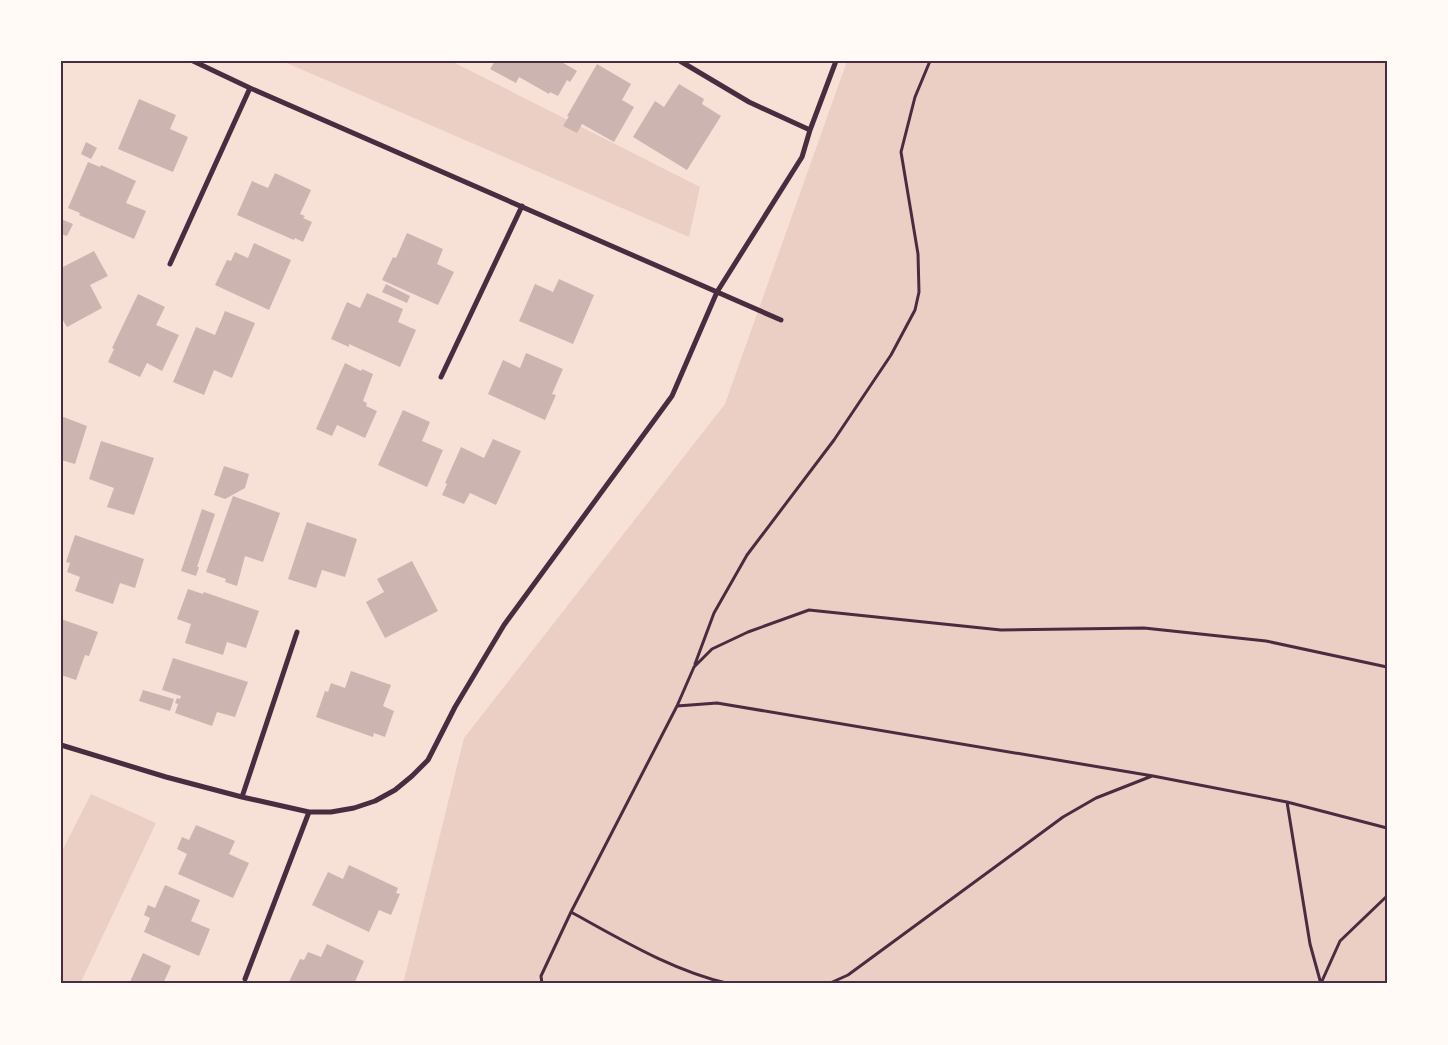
<svg xmlns="http://www.w3.org/2000/svg" width="1448" height="1045" font-family="Figtree,sans-serif">
  <style>
    .green { fill: #ebcfc5 }
    .building { fill: #ccb4b1 }
    .lines { fill: none; stroke-linecap: round; stroke-linejoin: round }
    .path { stroke: #4a2c40; stroke-width: 3 }
    .minor { stroke: #4a2c40; stroke-width: 5 }
    .neatline { fill: none; stroke: #4a2c40; stroke-width: 2 }
  </style>
  <rect width="100%" height="100%" fill="#f7e1d7"/>
  <path class="green" d="M282 61H451L700 187 689 237Z
    M847 61H1387V984H403L464 738 725 404Z
    M91 794 156 823 80 984H61V853Z"/>
  <path class="building" d="M495 61H560L577 71 570 82 567 80 558 96 550 92 549 94 519 77 516 83 490 69Z
    M597 64 631 84 622 100 634 107 614 142 582 124 577 133 563 126 569 116H567Z
    M679 84 704 99 702 104 721 116 687 170 633 137 655 101 664 107Z
    M139 99 176 115 170 129 188 137 173 172 118 149Z
    M86 142 97 148 91 159 81 154Z
    M88 162 100 167 101 165 136 181 126 203 146 211 134 239 79 215 80 213 68 208Z
    M275 173 311 190 300 214 305 216 303 218 312 222 303 242 295 238 294 240 237 215 252 181 268 188Z
    M61 219 73 224 67 236 61 234Z
    M407 233 443 249 437 264 454 272 438 305 382 280 393 257 396 258Z
    M254 243 291 260 269 310 215 285 227 260 231 261 235 252 248 258Z
    M94 251 108 276 90 285 102 308 67 327 61 317V268Z
    M559 279 594 295 573 344 519 321 535 284 553 292Z
    M386 284 410 296 407 303 382 292Z
    M367 293 403 309 398 322 416 330 400 367 349 344V347L331 339 347 302 360 308Z
    M138 294 165 307 156 325 179 335 162 371 147 363 140 377 108 362 114 349 112 348Z
    M225 311 255 323 232 378 214 370 204 395 173 382 196 327 215 335Z
    M526 353 563 369 552 394 556 395 545 420 488 394 503 360 520 368Z
    M345 363 361 371 362 369 373 374 363 401 367 403 366 406 377 411 365 438 337 425 332 436 316 429Z
    M403 410 430 422 422 441 443 450 427 487 378 465Z
    M61 416 87 426 75 464 61 460Z
    M493 439 521 451 496 505 470 493 464 504 442 495 447 484 445 483 461 447 484 458Z
    M101 441 154 458 134 515 107 507 114 488 89 479Z
    M224 466 249 474 245 488 225 499 214 495Z
    M233 496 280 513 263 562 245 556 237 586 225 582 226 579 206 572Z
    M202 509 215 514 197 567H199L196 576 181 571Z
    M307 522 357 539 345 577 322 570 316 588 288 579Z
    M75 535 144 559 135 588 120 583 113 604 75 591 80 577 67 572 70 563 66 562Z
    M412 561 438 611 385 638 366 602 384 592 377 579Z
    M188 589 203 594 204 592 259 611 246 648 227 642 223 655 185 643 191 624 177 619Z
    M61 619 98 632 89 656 85 655 76 680 61 675Z
    M173 658 248 682 235 717 217 712 212 726 175 713 178 704 175 703 177 698 180 699 181 696 162 690Z
    M351 671 391 685 383 706 394 711 385 737 374 733 373 737 316 717 325 691 328 692 331 683 345 688Z
    M143 690 174 699 170 711 139 701Z
    M196 825 235 841 229 854 249 863 233 898 178 874 187 854 177 849 182 837 189 840Z
    M349 865 398 888 396 893 400 894 391 915 379 910 369 932 312 905 328 872 343 879Z
    M165 885 200 900 191 921 210 929 199 956 144 932 150 918 144 915 148 905 155 908Z
    M327 944 364 961 354 984H288L300 959 304 960 308 952 321 957Z
    M143 953 171 966 163 984H129Z"/>
  <g class="lines">
    <path class="path" d="M695 664 714 613 747 555 834 440 891 355 915 310 919 292 918 254 901 152 915 97 930 61
      M677 706 717 703 1153 776 1287 802 1387 828
      M1287 802 1310 944 1321 984
      M571 912C622 940 673 971 730 984
      M1322 981 1340 941 1387 896
      M542 984 541 976 571 912 677 706 694 667 712 649 748 632 809 610 1001 630 1144 628 1266 641 1387 667
      M828 984 848 975 1063 817 1096 798 1152 776"/>
    <path class="minor" d="M193 61 250 88 781 320
      M680 61 749 102 810 130
      M170 264 250 88
      M441 377 522 206
      M61 745 166 777 242 797 309 812H331L354 808 375 801 395 790 412 776 428 760 455 707 504 625 672 396 717 292 802 157 810 130 836 61
      M242 797 297 632
      M245 979 309 812"/>
  </g>
  <rect width="1448" height="1045" fill="none" stroke="#fffaf5" stroke-width="125"/>
  <rect x="62" y="62" width="1324" height="920" class="neatline"/>
</svg>
